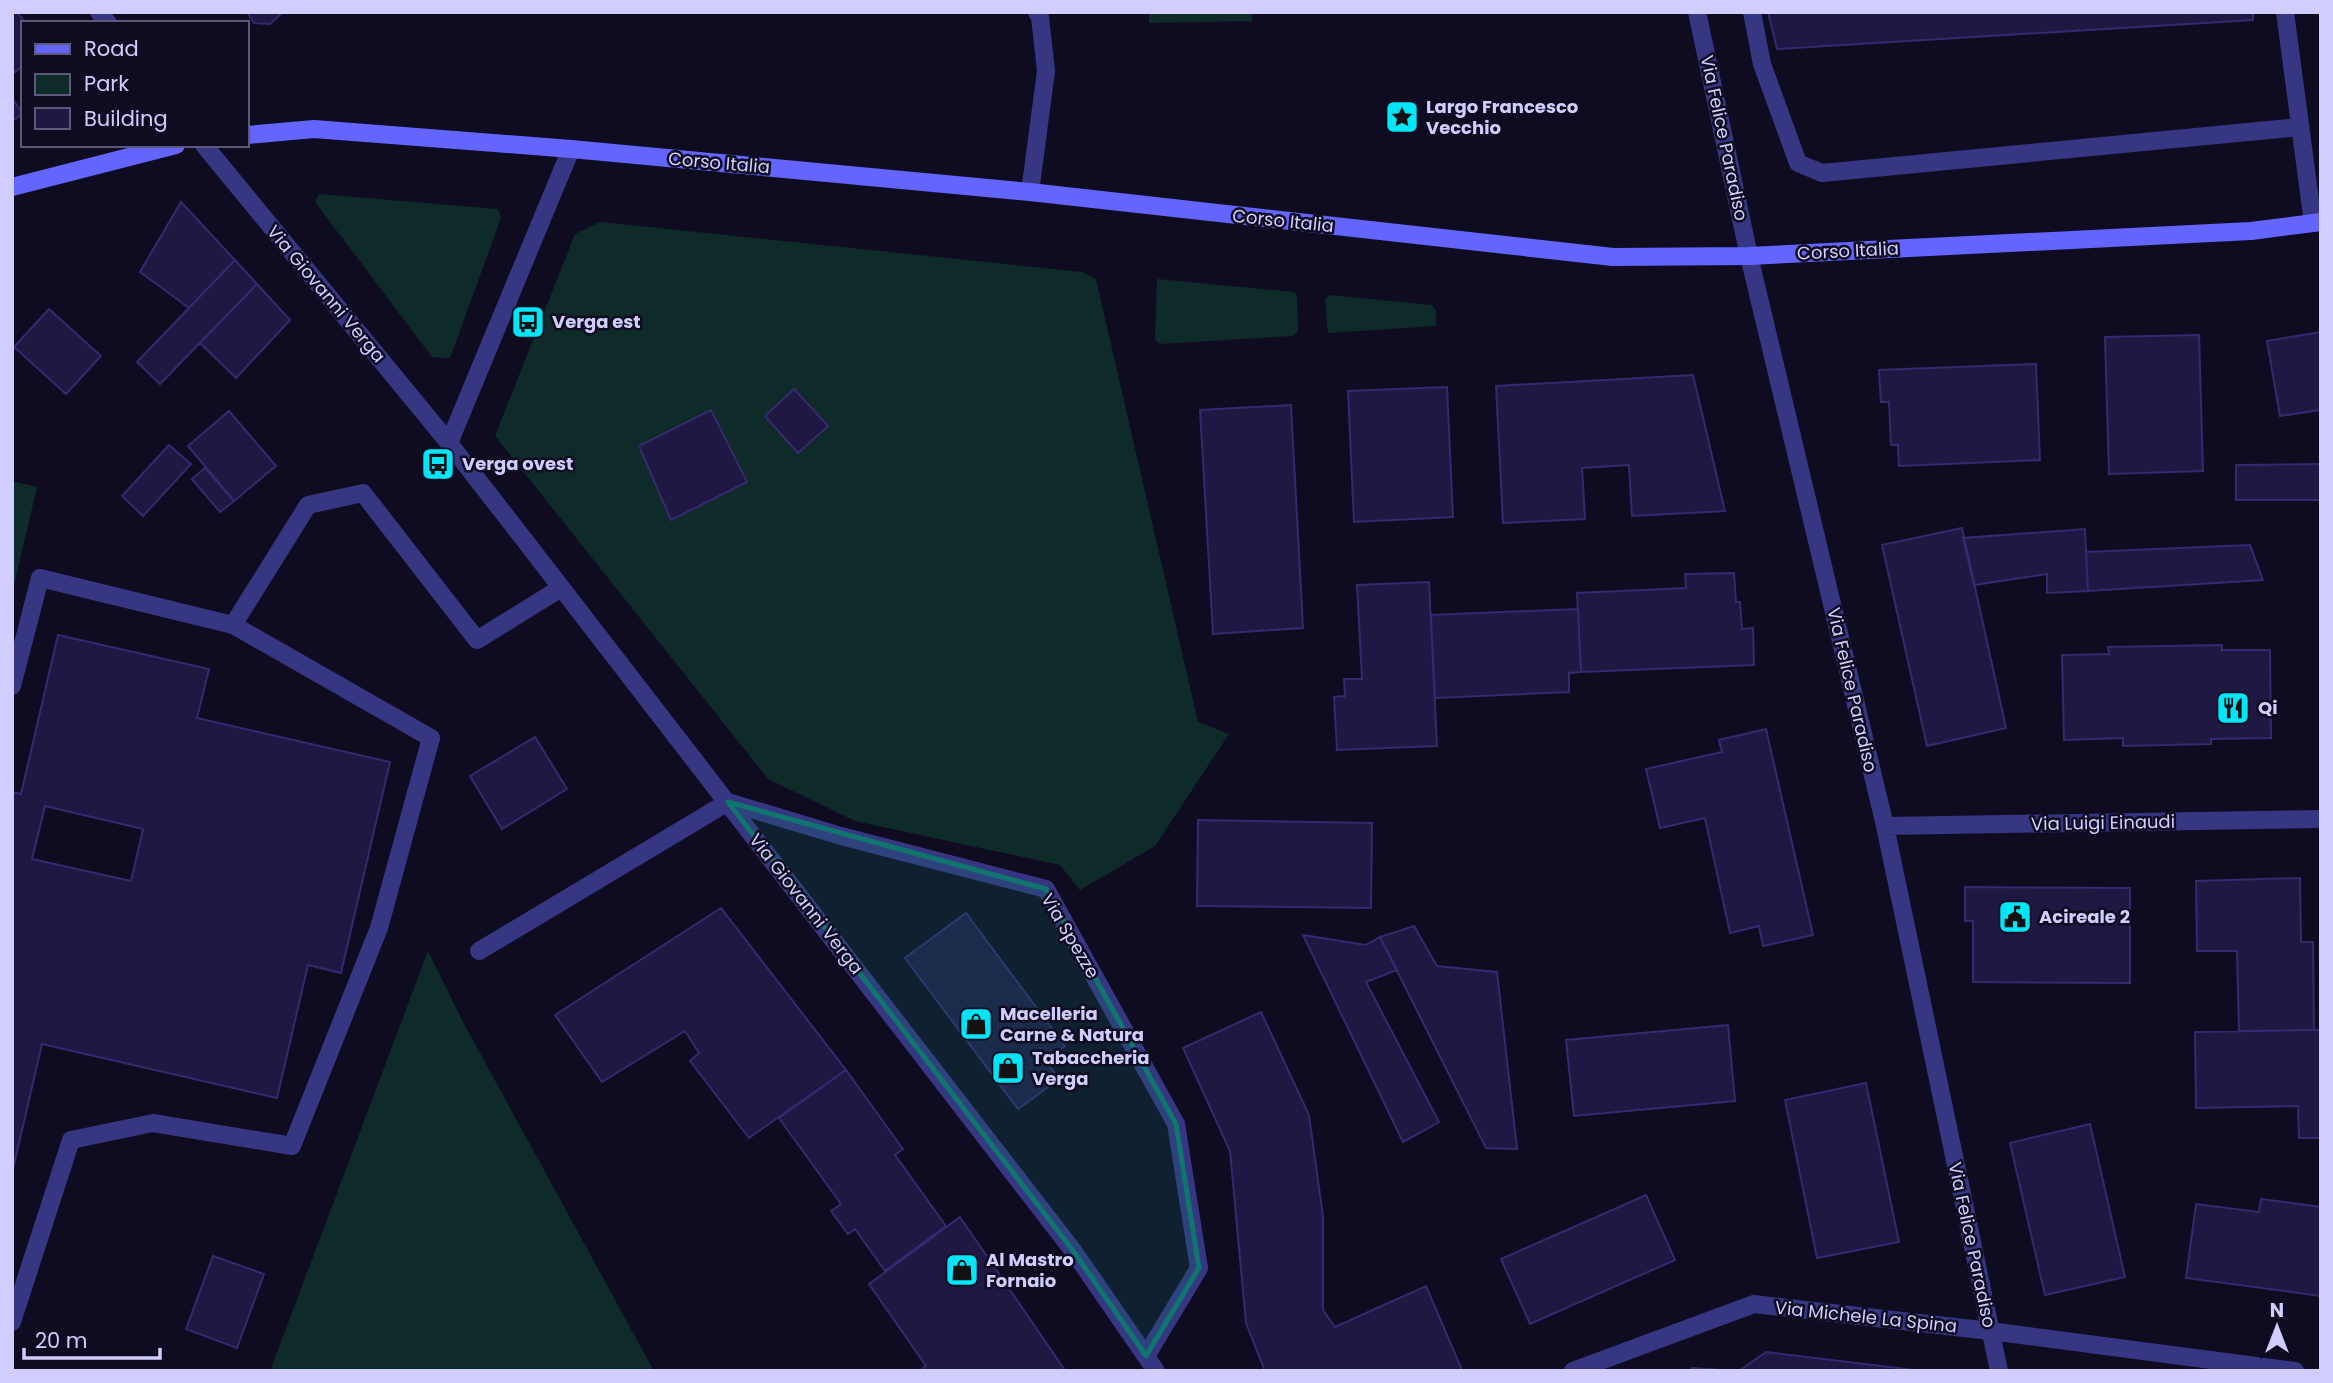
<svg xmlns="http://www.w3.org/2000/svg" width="2333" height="1383" font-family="Poppins,sans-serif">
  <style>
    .green { fill: #0f2b29 }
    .building { fill: #1f1843; stroke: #35296f; stroke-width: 2; fill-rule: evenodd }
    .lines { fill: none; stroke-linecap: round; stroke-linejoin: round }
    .lane { stroke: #363682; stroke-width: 18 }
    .street { stroke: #363682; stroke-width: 18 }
    .secondary { stroke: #6464ff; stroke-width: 18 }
    .marked { fill: #0f766e; fill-opacity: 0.2; stroke: #0f766e; stroke-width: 5; stroke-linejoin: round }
    .labels { text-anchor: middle; stroke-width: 5; stroke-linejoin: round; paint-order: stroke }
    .poi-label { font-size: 18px; font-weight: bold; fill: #d1cdff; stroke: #0f0c21; text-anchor: start }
    .street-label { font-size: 18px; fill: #d1cdff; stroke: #0f0c21 }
  </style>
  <rect width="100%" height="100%" fill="#0f0c21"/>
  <path class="green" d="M1149 12H1252V21L1149 23Z
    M319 194 498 209 501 218 450 358 432 357 315 202Z
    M600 222 1082 272 1096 279 1198 722 1229 734 1155 846 1080 890 1060 865 855 821 768 779 495 436 575 234Z
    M1157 279 1294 292 1297 295 1298 332 1292 336 1160 344 1155 340Z
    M1329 295 1432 305 1436 311V326L1328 333 1325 300Z
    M12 481 37 487 12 594Z
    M428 951 463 1022 654 1371H270Z"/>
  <path class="building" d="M12 12H17L25 23H23V66L12 74Z
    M247 12H283L270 24 254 23Z
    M1768 12H2253V20L1777 49Z
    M12 98 23 114 12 121Z
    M181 202 235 260 189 308 140 272Z
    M235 260 257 284 160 384 137 362Z
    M257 284 290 320 236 378 200 343Z
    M49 309 101 356 66 394 14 347Z
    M2321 332V410L2280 416 2267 341Z
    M2199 335 2203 471 2109 474 2105 337Z
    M2036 364 2040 460 1899 466 1898 445H1891L1889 402H1881L1879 370Z
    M1693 375 1725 511 1632 516 1629 465 1582 468 1585 519 1503 523 1496 386Z
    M1447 387 1453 517 1354 522 1348 391Z
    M794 389 828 426 798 453 765 416Z
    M1291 405 1303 628 1213 634 1200 410Z
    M711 410 747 482 671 520 639 446Z
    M229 411 276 466 234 501 188 446Z
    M169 445 191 464 143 516 122 496Z
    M2321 464V500H2236V465Z
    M205 468 234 501 220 512 192 479Z
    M1962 528 2006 728 1927 746 1882 545Z
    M2085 529 2088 591 2047 593V574L1974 585 1963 538Z
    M2250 545 2263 580 2088 591 2086 552Z
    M1734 573 1736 602H1740L1742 629 1753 628 1754 665 1581 672 1577 593 1686 588 1685 574Z
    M1429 582 1437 746 1337 750 1334 697 1345 696 1344 679H1362L1357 585Z
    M1578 609 1581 672 1569 673V692L1435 698 1431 615Z
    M58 635 209 669 197 718 390 762 341 973 308 965 277 1098 42 1044 12 1173V792L21 794ZM45 806 143 829 131 881 32 859Z
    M2222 645V650H2270L2271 738 2211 739V744L2123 746V738L2064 740 2062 655 2109 654 2108 647Z
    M1766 729 1813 935 1763 946 1759 926 1730 933 1705 818 1660 828 1646 769 1722 752 1719 740Z
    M535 737 567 789 502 829 470 776Z
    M1198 820 1372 823 1371 908 1197 906Z
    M2300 878 2301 942H2313L2314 1030 2239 1031 2237 951H2197L2196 881Z
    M1965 887 2130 888V983L1973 982V921H1965Z
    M721 908 846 1070 749 1138 690 1061 699 1053 685 1031 602 1082 555 1015Z
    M966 913 1065 1046 1045 1060 1059 1079 1018 1109 905 958Z
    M1414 926 1437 966 1497 972 1517 1149 1486 1148 1380 937Z
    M1303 935 1366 945 1380 937 1397 970 1366 982 1439 1122 1403 1142Z
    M1261 1012 1309 1115 1323 1217V1310L1335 1327 1426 1286 1462 1370 1265 1371 1246 1323 1230 1151 1183 1048Z
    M1728 1025 1735 1101 1574 1116 1566 1040Z
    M2314 1030H2321V1138H2299L2298 1106 2196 1108 2195 1032Z
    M846 1070 903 1149 895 1155 946 1226 885 1271 855 1229 848 1234 831 1211 841 1204 779 1118Z
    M1866 1083 1899 1242 1817 1258 1785 1100Z
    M2090 1124 2125 1277 2045 1295 2010 1143Z
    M1646 1195 1675 1260 1530 1324 1501 1259Z
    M2261 1199 2321 1207V1296L2186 1278 2196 1204 2259 1212Z
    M960 1217 1064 1369 1062 1371H919L926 1366 869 1284Z
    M213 1256 264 1274 237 1348 186 1329Z
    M1766 1352 1922 1371H1689L1692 1368 1739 1371Z"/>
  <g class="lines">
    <path class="lane" d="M1752 12 1762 64 1798 163 1822 173 2300 127
      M2285 12 2313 223
      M12 686 40 578 233 625 308 505 363 493 477 640 561 588
      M12 1322 71 1140 153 1123 292 1146 379 928 431 738 233 625"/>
    <path class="street" d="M99 12 108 23
      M1697 12 1749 256 1885 826 1999 1371
      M204 145 449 443 526 542 1074 1252 1156 1371
      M1030 192 1046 71 1040 17 1037 12
      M449 443 571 149
      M1885 826 2321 819
      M479 951 728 802 841 836 1046 889 1176 1124 1199 1268 1146 1356
      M1573 1371 1754 1304 1990 1331 2295 1371"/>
    <path class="secondary" d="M247 135 314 129 571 149 1030 192 1613 257 1749 256 2251 231 2321 222
      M12 187 176 145"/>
  </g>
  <path class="marked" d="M728 802 1046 889 1176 1124 1199 1268 1146 1356 1074 1252Z"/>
  <defs>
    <symbol id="sight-square" viewBox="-11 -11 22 22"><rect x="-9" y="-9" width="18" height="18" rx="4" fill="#00e6f8" stroke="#0f0c21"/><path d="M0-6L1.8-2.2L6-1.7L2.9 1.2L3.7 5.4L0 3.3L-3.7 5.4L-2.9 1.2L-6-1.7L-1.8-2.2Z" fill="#111"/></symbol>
    <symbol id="bus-square" viewBox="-11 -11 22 22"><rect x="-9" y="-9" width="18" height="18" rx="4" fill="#00e6f8" stroke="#0f0c21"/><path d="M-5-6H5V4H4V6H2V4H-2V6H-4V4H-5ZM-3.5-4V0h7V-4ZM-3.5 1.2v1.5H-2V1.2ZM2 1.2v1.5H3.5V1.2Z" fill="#111"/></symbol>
    <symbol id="restaurant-square" viewBox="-11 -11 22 22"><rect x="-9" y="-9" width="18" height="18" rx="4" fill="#00e6f8" stroke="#0f0c21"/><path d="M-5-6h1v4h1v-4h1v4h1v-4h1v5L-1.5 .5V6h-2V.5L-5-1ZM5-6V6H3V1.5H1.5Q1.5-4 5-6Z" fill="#111"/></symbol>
    <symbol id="civic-square" viewBox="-11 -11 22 22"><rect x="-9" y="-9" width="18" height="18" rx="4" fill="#00e6f8" stroke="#0f0c21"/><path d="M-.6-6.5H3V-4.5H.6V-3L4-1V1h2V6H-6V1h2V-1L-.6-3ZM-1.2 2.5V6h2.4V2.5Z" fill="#111"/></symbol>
    <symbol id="shop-square" viewBox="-11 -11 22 22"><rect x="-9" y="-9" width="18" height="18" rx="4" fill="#00e6f8" stroke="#0f0c21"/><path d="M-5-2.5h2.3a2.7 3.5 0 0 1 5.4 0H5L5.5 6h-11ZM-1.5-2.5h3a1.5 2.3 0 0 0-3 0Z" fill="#111"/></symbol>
  </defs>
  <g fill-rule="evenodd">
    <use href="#sight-square" x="1383" y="98" width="38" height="38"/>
    <use href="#bus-square" x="509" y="303" width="38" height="38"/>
    <use href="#bus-square" x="419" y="445" width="38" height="38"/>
    <use href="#restaurant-square" x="2214" y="689" width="38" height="38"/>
    <use href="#civic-square" x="1996" y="898" width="38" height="38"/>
    <use href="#shop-square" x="957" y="1005" width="38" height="38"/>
    <use href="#shop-square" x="989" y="1049" width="38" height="38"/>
    <use href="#shop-square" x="943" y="1251" width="38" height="38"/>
  </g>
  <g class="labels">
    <g class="poi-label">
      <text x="1426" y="113">Largo Francesco<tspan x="1426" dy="21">Vecchio</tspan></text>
      <text x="552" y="328">Verga est</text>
      <text x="462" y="470">Verga ovest</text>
      <text x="2258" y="714">Qi</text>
      <text x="2039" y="923">Acireale 2</text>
      <text x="1000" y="1020">Macelleria<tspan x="1000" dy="21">Carne &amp; Natura</tspan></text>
      <text x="1032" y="1064">Tabaccheria<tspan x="1032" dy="21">Verga</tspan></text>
      <text x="986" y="1266">Al Mastro<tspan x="986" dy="21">Fornaio</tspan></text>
    </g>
    <g class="street-label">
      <text transform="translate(1724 138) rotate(78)" y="6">Via Felice Paradiso</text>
      <text transform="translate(719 163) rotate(5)" y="6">Corso Italia</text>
      <text transform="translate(1283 221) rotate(6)" y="6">Corso Italia</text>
      <text transform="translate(1848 251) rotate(-3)" y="6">Corso Italia</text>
      <text transform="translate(326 294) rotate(50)" y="6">Via Giovanni Verga</text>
      <text transform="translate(1852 690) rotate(77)" y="6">Via Felice Paradiso</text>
      <text transform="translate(2103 823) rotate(-1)" y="6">Via Luigi Einaudi</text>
      <text transform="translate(806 904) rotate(52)" y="6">Via Giovanni Verga</text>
      <text transform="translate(1070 936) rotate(59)" y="6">Via Spezze</text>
      <text transform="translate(1972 1245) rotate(78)" y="6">Via Felice Paradiso</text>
      <text transform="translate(1866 1317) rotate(6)" y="6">Via Michele La Spina</text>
    </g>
  </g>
  <rect width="2333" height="1383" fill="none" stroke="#d1cdff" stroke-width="28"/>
  <rect x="21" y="21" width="228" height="126" fill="#0f0c21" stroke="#5d597a" stroke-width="2"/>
  <rect x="35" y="44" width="35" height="10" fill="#6464ff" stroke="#5d597a" stroke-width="2"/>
  <text x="84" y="56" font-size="21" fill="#d1cdff">Road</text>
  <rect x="35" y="74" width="35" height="21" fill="#0f2b29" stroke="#5d597a" stroke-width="2"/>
  <text x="84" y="91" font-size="21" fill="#d1cdff">Park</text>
  <rect x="35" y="108" width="35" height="21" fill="#1f1843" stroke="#5d597a" stroke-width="2"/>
  <text x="84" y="126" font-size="21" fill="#d1cdff">Building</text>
  <g transform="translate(2277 1327)" stroke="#0f0c21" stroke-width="5" paint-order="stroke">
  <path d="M0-5L12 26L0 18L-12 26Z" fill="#d1cdff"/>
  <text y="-10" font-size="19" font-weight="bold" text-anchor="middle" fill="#d1cdff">N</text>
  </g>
  <path d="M24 1348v10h136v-10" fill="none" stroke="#d1cdff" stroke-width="3.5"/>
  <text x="35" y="1348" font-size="21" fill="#d1cdff" stroke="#0f0c21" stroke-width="5" paint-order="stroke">20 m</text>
</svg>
